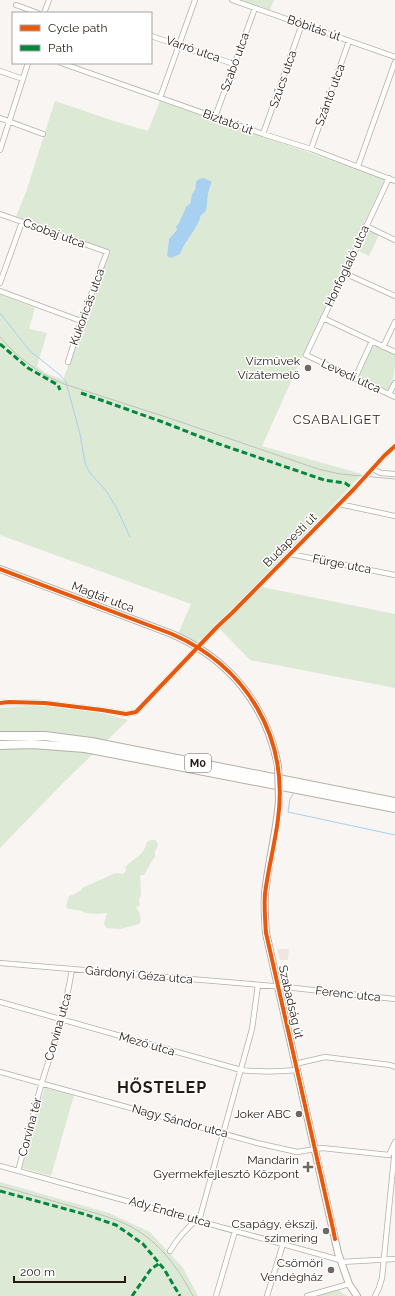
<svg xmlns="http://www.w3.org/2000/svg" width="395" height="1296" font-family="Raleway,sans-serif">
  <style>
    .built { fill: #f1e6de }
    .green { fill: #dce9d4; fill-rule: evenodd }
    .water { fill: #a8d0f1 }
    .lines { fill: none; stroke-linecap: round; stroke-linejoin: round }
    .stream { stroke: #a8d0f1; stroke-width: 1 }
    .street-casing { stroke: #b5afa9; stroke-width: 6 }
    .secondary-casing { stroke: #b5afa9; stroke-width: 8 }
    .highway-casing { stroke: #b5afa9; stroke-width: 10 }
    .street { stroke: #fefefd; stroke-width: 4.5 }
    .secondary { stroke: #fefefd; stroke-width: 6 }
    .highway { stroke: #fefefd; stroke-width: 8 }
    .tram { stroke: #c1bfbe; stroke-width: 1 }
    .secondary-bridge-casing { stroke: #b5afa9; stroke-width: 8; stroke-linecap: butt }
    .secondary-bridge { stroke: #fefefd; stroke-width: 6 }
    .quiet { stroke: #00873e; stroke-width: 3; stroke-dasharray: 6 3; stroke-linecap: butt }
    .cycleway-casing { stroke: #fff; stroke-width: 6 }
    .cycleway { stroke: #e8590c; stroke-width: 4 }
    .poi-dot { fill: #706760; stroke: #fff; stroke-width: 1.5 }
    .labels { text-anchor: middle; stroke-width: 3; stroke-linejoin: round; paint-order: stroke }
    .shield { fill: #fff; stroke: #675f59; stroke-width: 1 }
    .shield-label { font-size: 11px; font-weight: bold; fill: #261a12 }
    .street-label { font-size: 12px; fill: #261a12; stroke: #fff }
    .poi-label { font-size: 12px; fill: #261a12; stroke: #fff; text-anchor: end }
    .neighbourhood-label { font-size: 13px; letter-spacing: 1px; fill: #261a12; stroke: #fff }
    .district-label { font-size: 16px; font-weight: bold; letter-spacing: 1px; fill: #261a12; stroke: #fff }
  </style>
  <rect width="100%" height="100%" fill="#f8f5f2"/>
  <path class="built" d="M277 949H289L288 960H280Z"/>
  <path class="green" d="M241 0H274L270 10Z
    M55 101 114 121 148 131 160 101 385 179 333 289 262 446 362 474 257 586 395 614V688L250 660 220 629 201 646 177 636 191 604 0 535V294L35 308 29 329 47 333 37 366 44 372 63 380 108 254 15 219 26 192ZM196 182 212 183C210 187 208 192 208 196 206 204 208 211 201 215 198 229 185 240 180 254L167 256 169 239 177 230 176 226C183 220 181 211 190 204L192 194 195 190Z
    M367 229 379 235 369 256 357 250Z
    M372 344H374L395 353C395 364 395 385 387 390L358 377V375Z
    M46 705 102 713 128 720 63 783 0 848V708Z
    M151 840H156L158 845 155 851V857L152 861 144 875H140L141 894 139 900 140 905 136 908 139 911 141 921 139 924 120 929 106 928 104 924 107 913 97 914 86 913 79 910 68 909 66 906 69 896 75 894 79 891H81L82 888 113 874 118 873 123 874 126 871 125 868C133 857 143 858 147 842Z
    M45 1087 74 1095 51 1176 22 1168Z
    M0 1182 109 1213 150 1232 183 1268 198 1296H0Z
    M339 1290 341 1292 347 1296H314Z"/>
  <path class="water" d="M204 178 212 182C210 187 208 191 208 196 206 204 209 211 201 215 198 229 185 240 180 254L171 258 167 256 169 239 177 230 176 226 179 223 186 207 190 204 192 194 195 190 196 182 199 179Z"/>
  <g class="lines">
    <path class="stream" d="M0 313 30 351 60 375 66 382 80 434 85 463 90 473 107 492 117 509 130 537
      M293 794 290 799 288 812 395 835"/>
    <defs>
      <path id="street" d="M232 0 395 57
        M16 5 38 13
        M44 13 49 0
        M151 36 234 64
        M61 63 263 134 311 149 395 181
        M0 71 23 79
        M160 98 195 0
        M215 117 255 8
        M0 118 43 134
        M263 134 302 24
        M311 149 349 41
        M0 150 28 63
        M358 166 395 62
        M389 178 306 355 395 397
        M0 214 107 252 81 321 68 362
        M366 226 395 240
        M344 273 395 296
        M0 283 22 222
        M0 291 81 321
        M323 318 395 352
        M383 347 395 322
        M355 378 372 341
        M389 394 395 383
        M372 469 381 473 395 474
        M339 504 395 516
        M290 554 395 575
        M0 703 9 702 45 703 102 710 126 714 136 712 217 627 232 613 354 489 384 456 395 446
        M0 963 285 987 395 999
        M0 1002 241 1070C260 1072 278 1072 297 1070
        M295 1064 325 1057 390 1065 395 1067
        M0 1072 257 1143 297 1152 322 1148 389 1155
        M389 1155 395 1142
        M0 1166 340 1260
        M18 1171C26 1141 34 1111 42 1082 54 1044 66 1008 72 969
        M170 1251C177 1239 189 1226 200 1217L252 1029 258 985
        M341 1262 395 1259
        M216 1296 235 1231
        M267 1296 283 1244
        M307 1296 349 1284
        M375 1296 379 1288 382 1278 395 1148"/>
      <path id="secondary" d="M0 569 172 634C229 659 266 704 278 766
        M279 800C277 831 268 862 265 894 264 907 265 920 266 933L338 1253 349 1284 357 1296"/>
      <path id="highway" d="M0 736H45L91 742 395 802
        M0 745 32 744 85 748 395 808"/>
    </defs>
    <use href="#street" class="street-casing"/>
    <use href="#secondary" class="secondary-casing"/>
    <use href="#highway" class="highway-casing"/>
    <use href="#street" class="street"/>
    <use href="#secondary" class="secondary"/>
    <use href="#highway" class="highway"/>
    <path class="tram" d="M0 337 12 350 22 359 43 374 64 384 169 418 318 469 340 474 395 479
      M0 1186C22 1192 45 1199 67 1205 94 1213 124 1219 147 1237 167 1253 181 1273 193 1296"/>
    <defs>
      <path id="secondary-bridge" d="M278 766 279 800"/>
    </defs>
    <use href="#secondary-bridge" class="secondary-bridge-casing"/>
    <use href="#secondary-bridge" class="secondary-bridge"/>
    <path class="quiet" d="M0 344 28 368 58 385 60 390
      M81 393 160 421 219 444 324 480 345 483 354 489
      M0 1191 84 1214 116 1225 143 1244 164 1269 180 1296
      M132 1296 151 1269 160 1263"/>
    <defs>
      <path id="cycleway" d="M0 569 172 634C247 667 289 737 278 819 275 844 268 869 265 894 264 907 265 920 266 933L333 1229 335 1239
        M0 703 9 702 45 703 102 710 126 714 136 712 217 627 232 613 354 489 384 456 395 446"/>
    </defs>
    <use href="#cycleway" class="cycleway-casing"/>
    <use href="#cycleway" class="cycleway"/>
  </g>
  <g class="poi-dot">
    <circle cx="308" cy="368" r="4"/>
    <circle cx="299" cy="1114" r="4"/>
    <path d="M306 1161h4v4h4v4h-4v4h-4v-4h-4v-4h4z"/>
    <circle cx="326" cy="1231" r="4"/>
    <circle cx="331" cy="1270" r="4"/>
  </g>
  <g class="labels">
    <rect class="shield" x="185" y="754" width="26" height="18" rx="3"/>
    <g class="shield-label">
      <text x="198" y="767">M0</text>
    </g>
    <g class="street-label">
      <text transform="translate(314 28) rotate(19)" y="4">Bóbitás út</text>
      <text transform="translate(193 49) rotate(19)" y="4">Varró utca</text>
      <text transform="translate(235 62) rotate(-70)" y="4">Szabó utca</text>
      <text transform="translate(283 79) rotate(-71)" y="4">Szűcs utca</text>
      <text transform="translate(330 95) rotate(-70)" y="4">Szántó utca</text>
      <text transform="translate(228 122) rotate(20)" y="4">Biztató út</text>
      <text transform="translate(54 233) rotate(20)" y="4">Csobaj utca</text>
      <text transform="translate(347 266) rotate(-65)" y="4">Honfoglaló utca</text>
      <text transform="translate(87 307) rotate(-70)" y="4">Kukoricás utca</text>
      <text transform="translate(351 376) rotate(25)" y="4">Levedi utca</text>
      <text transform="translate(290 540) rotate(-45)" y="4">Budapesti út</text>
      <text transform="translate(342 564) rotate(11)" y="4">Fürge utca</text>
      <text transform="translate(103 597) rotate(21)" y="4">Magtár utca</text>
      <text transform="translate(139 975) rotate(5)" y="4">Gárdonyi Géza utca</text>
      <text transform="translate(348 994) rotate(6)" y="4">Ferenc utca</text>
      <text transform="translate(291 1002) rotate(77)" y="4">Szabadság út</text>
      <text transform="translate(58 1027) rotate(-74)" y="4">Corvina utca</text>
      <text transform="translate(147 1044) rotate(16)" y="4">Mező utca</text>
      <text transform="translate(180 1121) rotate(15)" y="4">Nagy Sándor utca</text>
      <text transform="translate(30 1127) rotate(-75)" y="4">Corvina tér</text>
      <text transform="translate(170 1212) rotate(16)" y="4">Ady Endre utca</text>
    </g>
    <g class="poi-label">
      <text x="300" y="365">Vízművek<tspan x="300" dy="14">Vízátemelő</tspan></text>
      <text x="291" y="1118">Joker ABC</text>
      <text x="299" y="1164">Mandarin<tspan x="299" dy="14">Gyermekfejlesztő Központ</tspan></text>
      <text x="318" y="1228">Csapágy, ékszíj,<tspan x="318" dy="14">szimering</tspan></text>
      <text x="323" y="1267">Csömöri<tspan x="323" dy="14">Vendégház</tspan></text>
    </g>
    <g class="neighbourhood-label">
      <text x="337" y="424">CSABALIGET</text>
    </g>
    <g class="district-label">
      <text x="162" y="1093">HŐSTELEP</text>
    </g>
  </g>
  <rect x="12" y="12" width="140" height="52" fill="#ffffff" stroke="#a8a3a0"/>
  <rect x="20" y="25" width="20" height="6" fill="#e8590c" stroke="#a8a3a0"/>
  <text x="48" y="32" font-size="12" fill="#261a12">Cycle path</text>
  <rect x="20" y="45" width="20" height="6" fill="#00873e" stroke="#a8a3a0"/>
  <text x="48" y="52" font-size="12" fill="#261a12">Path</text>
  <path d="M14 1276v6h111v-6" fill="none" stroke="#261a12" stroke-width="2"/>
  <text x="20" y="1276" font-size="12" fill="#261a12" stroke="#ffffff" stroke-width="3" paint-order="stroke">200 m</text>
</svg>
